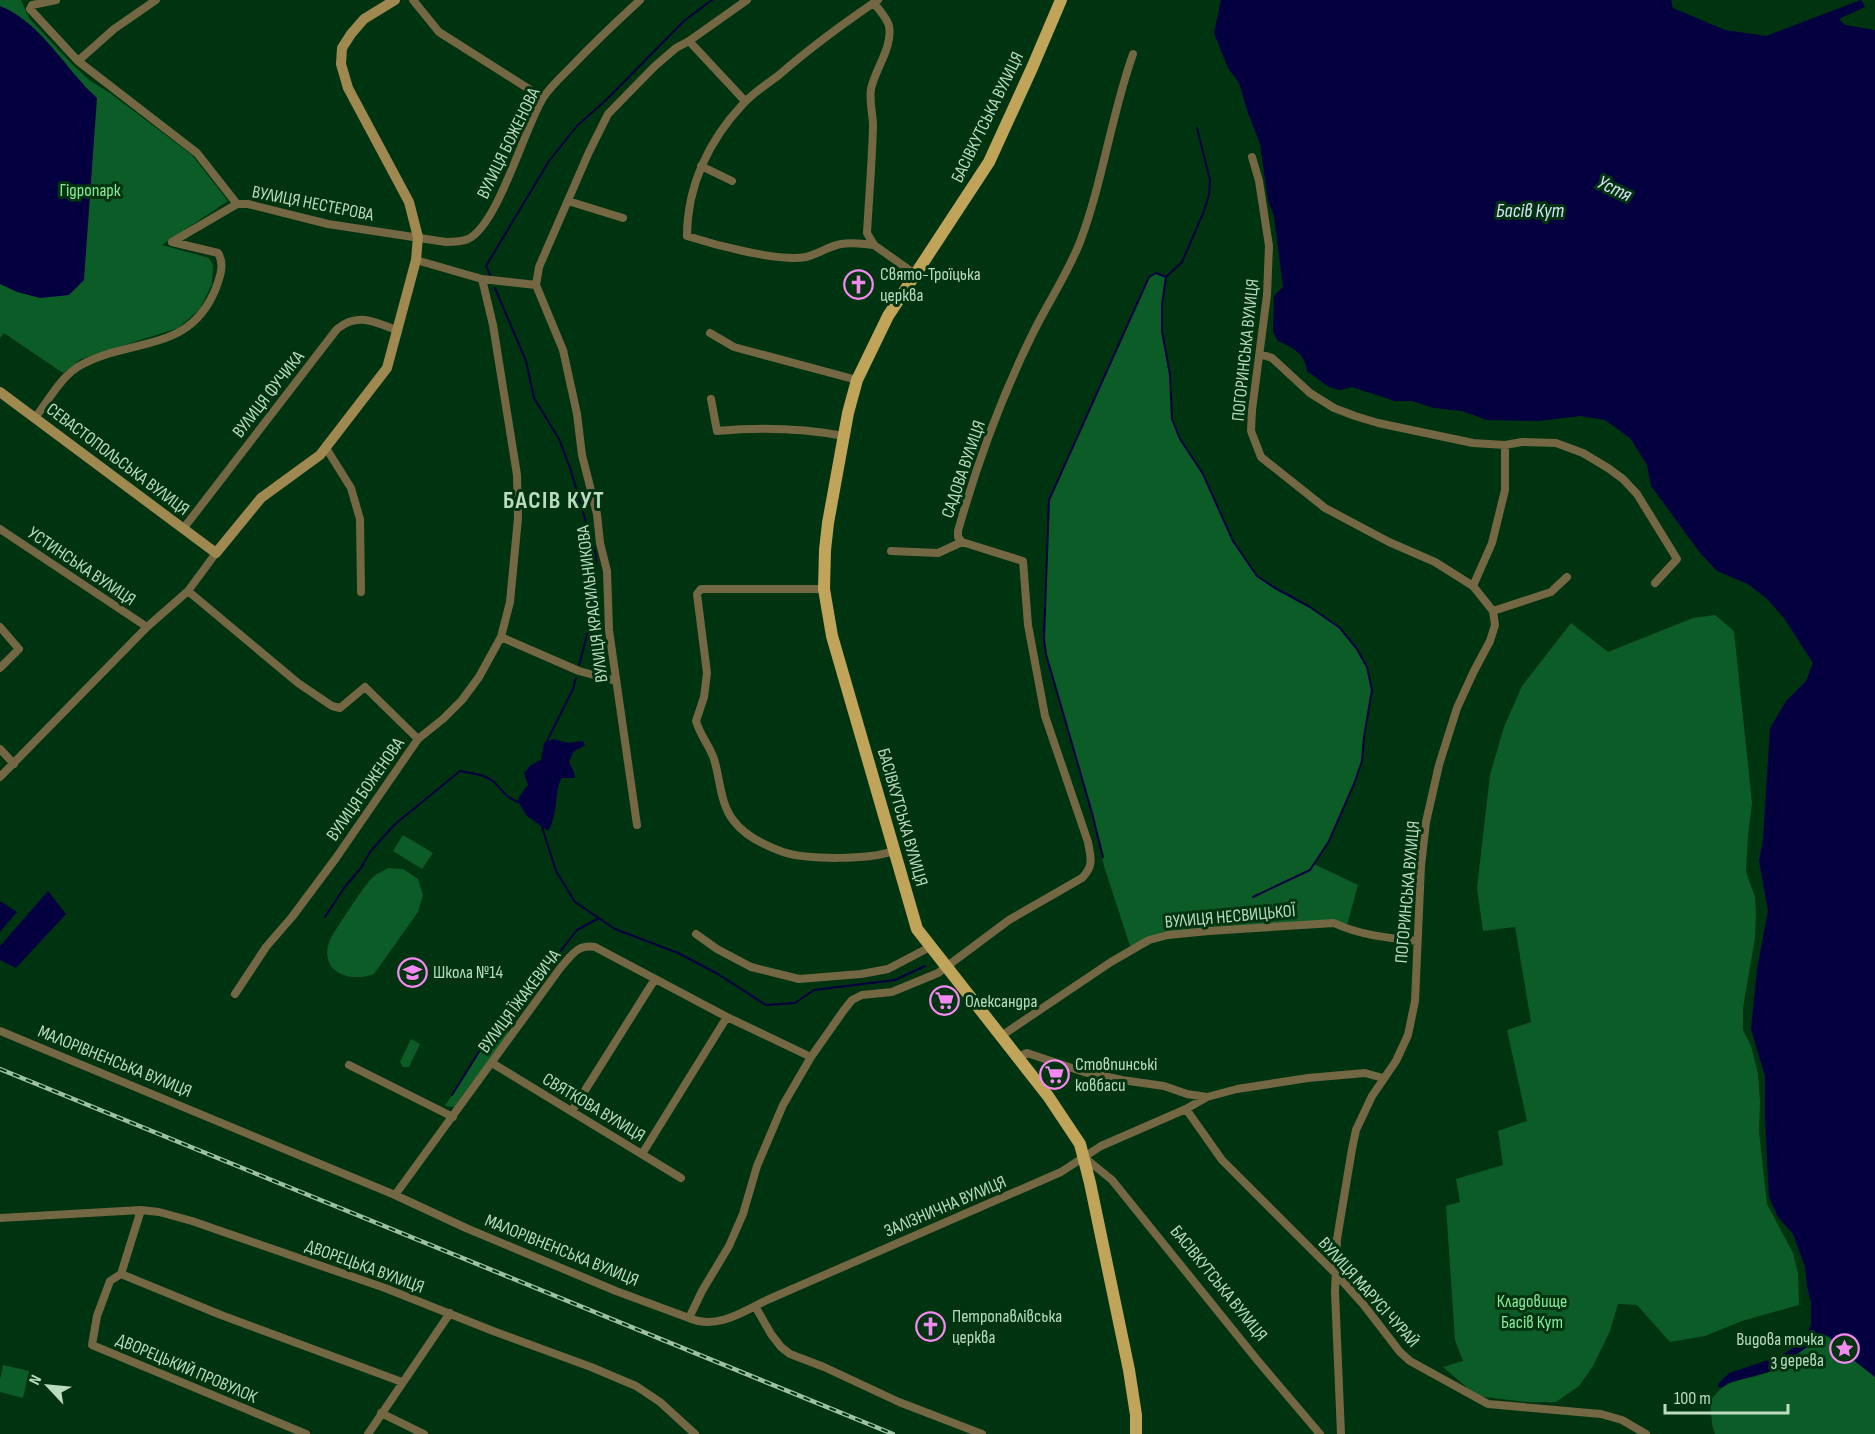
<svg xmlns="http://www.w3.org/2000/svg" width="1875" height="1434" font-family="'Sofia Sans Condensed',sans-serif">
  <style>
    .green { fill: #0c5c27 }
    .water { fill: #040040 }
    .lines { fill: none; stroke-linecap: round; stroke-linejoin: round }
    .stream { stroke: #040040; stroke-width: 2 }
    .street { stroke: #746744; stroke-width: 8 }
    .secondary { stroke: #9f8951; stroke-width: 10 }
    .primary { stroke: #c0a459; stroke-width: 12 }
    .rail-casing { stroke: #9dc1a4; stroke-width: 4.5 }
    .rail { stroke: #00330f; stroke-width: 2; stroke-dasharray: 7; stroke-linecap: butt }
    .labels { text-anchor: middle; stroke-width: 6; stroke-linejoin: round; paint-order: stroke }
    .street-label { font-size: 18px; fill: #bbdcc0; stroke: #00330f }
    .park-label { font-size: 18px; fill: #87ec9b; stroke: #00330f }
    .poi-label { font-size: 18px; fill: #bbdcc0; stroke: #00330f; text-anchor: start }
    .water-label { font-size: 20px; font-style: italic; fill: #d9e1f6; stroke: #00330f }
    .district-label { font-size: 24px; font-weight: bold; letter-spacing: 1.5px; fill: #bbdcc0; stroke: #00330f }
  </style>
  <rect width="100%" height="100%" fill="#00330f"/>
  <path class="green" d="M0 0H21L29 18 71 63 89 80 110 93 192 155 228 201 162 245 209 258 213 265 212 284 200 309 178 328 81 359 63 373 4 333 0 338Z
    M1156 273 1166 277 1162 305V331L1170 375 1172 419 1180 439 1203 474 1233 541 1257 576 1275 588 1310 607 1340 628 1357 649 1367 667 1372 690 1364 737 1362 761 1354 784 1329 841 1314 864 1358 885 1346 929 1333 923 1168 935 1131 949 1104 866 1092 813 1046 654 1044 639 1049 500 1149 277Z
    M1715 615 1734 631 1752 803 1748 835 1746 872 1755 897 1756 914 1755 938 1743 1008V1030L1751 1046 1758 1073 1760 1102 1759 1132 1767 1204 1793 1253 1798 1273 1799 1305 1742 1321 1705 1336 1670 1342 1637 1305 1618 1304 1610 1331 1593 1366 1579 1386 1556 1402H1527L1477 1396 1443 1367 1463 1361 1455 1340 1446 1206 1460 1202 1456 1179 1503 1165 1498 1131 1527 1121 1507 1030 1531 1022 1515 927 1483 931 1477 888 1490 775 1504 727 1522 686 1571 623 1608 652 1693 618Z
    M403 835 433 853 422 869 393 851Z
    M388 868 403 869 418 879 423 895 418 912 374 974C347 984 318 970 330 940 333 933 366 883 372 878 376 874 383 871 388 868Z
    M500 1019C506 1024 509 1026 508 1034L454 1107 445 1106Z
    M411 1039 420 1044 409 1067H403L400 1062Z
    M1825 1335C1833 1339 1840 1349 1847 1350L1851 1358 1875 1377V1434H1715L1712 1424 1710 1401C1730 1373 1749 1383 1775 1369 1793 1360 1808 1343 1825 1335Z
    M3 1365 29 1371 23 1398 0 1392V1380Z"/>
  <path class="water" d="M1221 0H1671L1673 8 1725 30 1766 36 1861 0 1865 7 1839 19 1845 25 1875 30V1377L1851 1358 1847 1350 1843 1349 1836 1341 1825 1335 1772 1371 1728 1383 1721 1388 1718 1387V1384L1729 1373 1778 1357 1795 1347 1808 1332 1811 1324V1303L1807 1286 1805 1267 1793 1234 1778 1217 1769 1197 1765 1117V1076L1751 1029 1757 969 1768 911 1759 861 1763 840 1770 728 1786 701 1806 681 1813 663 1784 618 1767 599 1748 584 1717 571 1701 554 1651 486 1647 465 1630 438 1605 420 1580 416 1538 421 1487 420 1462 411 1434 408 1412 401H1395L1352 387 1340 390 1329 387 1307 371C1306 354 1292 347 1278 341L1273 332 1274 296 1283 287 1274 216 1268 200 1260 144 1248 113 1239 83 1228 68 1214 33Z
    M0 6C41 22 65 69 97 98L84 280 69 295 40 298 17 292 0 284Z
    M553 739 568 743 583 741 585 745 573 752 569 762 574 772 575 778H562C554 788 559 813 548 831L527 816 518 802 519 797 528 785 524 773 531 765 541 760 544 743Z
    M48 891 66 914 16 968 0 960V946Z
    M0 901 17 912 0 932Z"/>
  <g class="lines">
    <path class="stream" d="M1197 128 1210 180 1209 195 1204 211 1182 262 1166 277 1162 305V331L1170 375 1172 419 1180 439 1203 474 1233 541 1257 576 1275 588 1310 607 1340 628 1357 649 1367 667 1372 690 1364 737 1362 761 1354 784 1329 841 1310 870 1253 897
      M490 275 486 266 549 161 577 126 606 100 685 20 712 0
      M495 288 526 361 534 398 559 439 570 468 596 556 593 613 579 665
      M546 743 573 689 576 678
      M542 827 556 871 575 902 615 929 678 953 718 974 766 1005 795 1003 814 990 895 980 925 966
      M1103 857 1092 813 1046 654 1044 639 1049 500 1149 277 1156 273 1166 277
      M325 917 344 888 361 868 370 852 394 825 460 771C472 773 488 775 496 784 505 793 504 796 518 802
      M452 1095 497 1023 538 969 556 957 577 930 599 918"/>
    <path class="street" d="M56 0 32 5 30 9 78 61 114 29 156 0
      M413 0 439 32 543 98
      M874 3C879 10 887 18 889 26 893 47 875 69 871 89 869 101 873 114 873 126 872 162 869 198 867 233L874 245 915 274
      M689 41 745 101
      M78 61 197 153 237 204H248L328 224 446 242C453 242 461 242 468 239 498 225 524 129 543 98 550 87 561 77 571 67 593 44 616 22 640 0
      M1252 157 1259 181 1269 246 1267 295 1252 410 1251 431 1261 457 1325 508 1389 542 1435 562 1473 586 1493 611 1495 625 1490 641 1474 671 1457 708 1439 765 1426 822 1421 866 1415 1001 1408 1035 1396 1061 1372 1096 1356 1130 1352 1149 1337 1239 1335 1292 1341 1434
      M701 166 732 181
      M568 201 623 218
      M874 245C863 244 852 242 841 244 829 246 818 254 806 257 778 262 715 245 687 236 687 186 709 140 743 104 753 93 767 84 779 75 810 48 844 23 878 0
      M416 260 482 279 536 285
      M710 333 734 347 857 380
      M1260 354 1272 358 1310 393 1334 408 1355 416 1378 423 1473 443 1505 445 1522 442 1556 443 1583 453 1608 468 1623 479 1637 494 1677 559 1655 583
      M711 399 717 431C760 427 801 428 844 436
      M35 418C49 400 62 374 83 364 135 337 190 353 216 288 220 277 225 264 218 253L172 242 237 204
      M326 448 351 488 360 519 361 592
      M0 529 147 627
      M183 529 337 329C358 312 374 322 397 330
      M891 551 938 553 962 542
      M1473 586 1492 543 1505 490V445
      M824 589H701L697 594 707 673 704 697 696 721C700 735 709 745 714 759 720 778 720 803 733 820 744 835 766 846 783 852 807 860 870 860 893 851
      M188 591 298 683 332 706 340 708 365 687 418 739
      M1493 611 1551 592 1567 577
      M0 627 19 649 0 668
      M501 637 579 671 616 681
      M0 749 14 764
      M0 777 147 627 188 591 216 553
      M637 825 609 630 607 571 600 543 597 514 582 455 577 414 563 350 536 285 539 267 589 152 608 114 655 66 676 48 689 41 747 0
      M696 934 717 949 751 967 799 979 861 974 888 969 930 947
      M235 994 266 947 292 917 336 858 418 739 443 719 462 700 479 677 501 637 510 602 518 518 517 475 493 325 482 279
      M0 1031 395 1195 466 1228 616 1291 689 1318 702 1291 729 1246 743 1214 757 1166 783 1105 811 1057 844 1010 852 1000 862 995 892 992 938 973 1009 920 1082 878C1094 865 1091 859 1088 842L1045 716 1028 625 1023 561 962 542 958 537V531C977 463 1001 398 1032 335 1047 304 1067 275 1080 242 1103 181 1111 116 1133 54
      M1001 1036 1111 962 1149 940 1168 935 1209 931 1334 923C1359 935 1388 938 1417 941
      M1018 1057 1027 1053 1084 1072 1122 1080 1164 1086 1187 1094 1207 1097
      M492 1063 681 1178
      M349 1065 453 1117
      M1186 1109 1222 1160 1336 1274 1363 1304 1400 1352 1410 1361 1488 1404 1601 1414 1622 1420 1646 1434
      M572 1111 655 979
      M642 1154 727 1017
      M1085 1158 1112 1180 1258 1361 1320 1434
      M395 1195 561 967C572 955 577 944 595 947L727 1017 811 1057
      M141 1210 121 1274 110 1281 97 1316 92 1345 306 1434
      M0 1218 141 1210 159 1212 192 1221 385 1288 493 1331 591 1367 636 1386 660 1402 695 1434
      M121 1274 221 1315 402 1382
      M755 1306 771 1334 781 1347 790 1354 824 1367 899 1402 982 1434
      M689 1318C716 1330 743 1312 767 1300L1061 1172 1101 1146 1186 1109 1207 1097 1237 1089 1308 1078 1365 1073 1383 1078
      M381 1413 424 1434
      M368 1434 450 1313"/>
    <path class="secondary" d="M0 392 216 553 261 498 320 455 387 368 416 260 418 237 409 202 348 88 341 64 342 48 351 34 364 19 395 0"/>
    <path class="primary" d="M1061 0 1032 68 989 162 888 316 857 380 848 413 828 523 825 550 824 589 832 636 917 929 1048 1096 1080 1144 1090 1183 1129 1370 1136 1415V1434"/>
    <defs>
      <path id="rail" d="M0 1069 893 1434"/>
    </defs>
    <use href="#rail" class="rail-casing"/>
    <use href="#rail" class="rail"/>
  </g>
  <defs>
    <symbol id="church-ring" viewBox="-11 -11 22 22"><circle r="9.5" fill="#00330f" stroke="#f489ef" stroke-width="1.5"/><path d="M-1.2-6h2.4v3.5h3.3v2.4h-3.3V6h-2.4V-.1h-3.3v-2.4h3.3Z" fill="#f489ef"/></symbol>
    <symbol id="school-ring" viewBox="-11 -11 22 22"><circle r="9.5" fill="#00330f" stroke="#f489ef" stroke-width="1.5"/><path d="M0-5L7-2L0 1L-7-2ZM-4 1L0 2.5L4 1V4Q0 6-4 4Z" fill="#f489ef"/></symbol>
    <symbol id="supermarket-ring" viewBox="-11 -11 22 22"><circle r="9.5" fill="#00330f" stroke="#f489ef" stroke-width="1.5"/><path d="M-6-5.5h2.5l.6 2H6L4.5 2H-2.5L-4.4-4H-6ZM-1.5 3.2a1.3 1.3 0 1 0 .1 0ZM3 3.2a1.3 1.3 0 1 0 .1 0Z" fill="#f489ef"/></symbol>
    <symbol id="sight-ring" viewBox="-11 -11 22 22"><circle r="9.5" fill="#00330f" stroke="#f489ef" stroke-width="1.5"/><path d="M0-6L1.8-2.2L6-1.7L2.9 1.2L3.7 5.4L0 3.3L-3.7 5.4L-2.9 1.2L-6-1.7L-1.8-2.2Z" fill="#f489ef"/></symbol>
  </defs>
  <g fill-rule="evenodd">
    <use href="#church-ring" x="842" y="268" width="33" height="33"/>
    <use href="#school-ring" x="396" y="956" width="33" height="33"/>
    <use href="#supermarket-ring" x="928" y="984" width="33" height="33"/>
    <use href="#supermarket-ring" x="1038" y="1058" width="33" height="33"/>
    <use href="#church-ring" x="914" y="1310" width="33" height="33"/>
    <use href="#sight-ring" x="1828" y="1332" width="33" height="33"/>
  </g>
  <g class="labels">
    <g class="street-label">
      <text transform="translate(987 117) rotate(-64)" y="6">БАСІВКУТСЬКА ВУЛИЦЯ</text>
      <text transform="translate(508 143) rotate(-64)" y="6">ВУЛИЦЯ БОЖЕНОВА</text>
      <text transform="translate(313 203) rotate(11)" y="6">ВУЛИЦЯ НЕСТЕРОВА</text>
      <text transform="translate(1245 350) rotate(-84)" y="6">ПОГОРИНСЬКА ВУЛИЦЯ</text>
      <text transform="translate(268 394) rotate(-52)" y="6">ВУЛИЦЯ ФУЧИКА</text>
      <text transform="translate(118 459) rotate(37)" y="6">СЕВАСТОПОЛЬСЬКА ВУЛИЦЯ</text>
      <text transform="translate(963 469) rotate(-71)" y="6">САДОВА ВУЛИЦЯ</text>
      <text transform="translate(82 566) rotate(34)" y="6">УСТИНСЬКА ВУЛИЦЯ</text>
      <text transform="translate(592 604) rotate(-97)" y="6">ВУЛИЦЯ КРАСИЛЬНИКОВА</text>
      <text transform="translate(365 789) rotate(-55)" y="6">ВУЛИЦЯ БОЖЕНОВА</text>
      <text transform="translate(903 817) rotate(74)" y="6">БАСІВКУТСЬКА ВУЛИЦЯ</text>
      <text transform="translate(1407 892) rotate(-85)" y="6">ПОГОРИНСЬКА ВУЛИЦЯ</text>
      <text transform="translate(1230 916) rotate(-5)" y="6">ВУЛИЦЯ НЕСВИЦЬКОЇ</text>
      <text transform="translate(519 1001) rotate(-53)" y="6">ВУЛИЦЯ ЇЖАКЕВИЧА</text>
      <text transform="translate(115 1061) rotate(22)" y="6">МАЛОРІВНЕНСЬКА ВУЛИЦЯ</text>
      <text transform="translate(594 1107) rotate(31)" y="6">СВЯТКОВА ВУЛИЦЯ</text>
      <text transform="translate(945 1206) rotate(-23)" y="6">ЗАЛІЗНИЧНА ВУЛИЦЯ</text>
      <text transform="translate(562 1250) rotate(22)" y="6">МАЛОРІВНЕНСЬКА ВУЛИЦЯ</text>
      <text transform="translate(365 1266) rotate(20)" y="6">ДВОРЕЦЬКА ВУЛИЦЯ</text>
      <text transform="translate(1219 1283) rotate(51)" y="6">БАСІВКУТСЬКА ВУЛИЦЯ</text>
      <text transform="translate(1369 1292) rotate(48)" y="6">ВУЛИЦЯ МАРУСІ ЧУРАЙ</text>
      <text transform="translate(187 1368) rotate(23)" y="6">ДВОРЕЦЬКИЙ ПРОВУЛОК</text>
    </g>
    <g class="park-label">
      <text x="90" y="196">Гідропарк</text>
      <text x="1532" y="1307">Кладовище<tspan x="1532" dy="21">Басів Кут</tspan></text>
    </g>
    <g class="poi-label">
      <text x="880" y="280">Свято-Троїцька<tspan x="880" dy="21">церква</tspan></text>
      <text x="433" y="978">Школа №14</text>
      <text x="965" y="1007">Олександра</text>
      <text x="1075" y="1070">Стовпинські<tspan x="1075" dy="21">ковбаси</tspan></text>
      <text x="952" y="1322">Петропавлівська<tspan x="952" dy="21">церква</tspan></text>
      <text x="1824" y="1345" text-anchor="end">Видова точка<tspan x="1824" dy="21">з дерева</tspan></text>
    </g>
    <g class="water-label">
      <text transform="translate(1615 188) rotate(25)" y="7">Устя</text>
      <text x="1530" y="217">Басів Кут</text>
    </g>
    <g class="district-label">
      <text x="554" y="508">БАСІВ КУТ</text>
    </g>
  </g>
  <g transform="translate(48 1386) rotate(296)" stroke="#00330f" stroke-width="4.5" paint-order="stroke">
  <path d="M0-4.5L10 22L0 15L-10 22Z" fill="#bbdcc0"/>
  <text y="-9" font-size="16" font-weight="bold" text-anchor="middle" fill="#bbdcc0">N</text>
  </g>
  <path d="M1665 1404v9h123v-9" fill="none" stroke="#bbdcc0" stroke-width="3"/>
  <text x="1674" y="1404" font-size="18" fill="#bbdcc0" stroke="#00330f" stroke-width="4.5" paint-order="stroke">100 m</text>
</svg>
